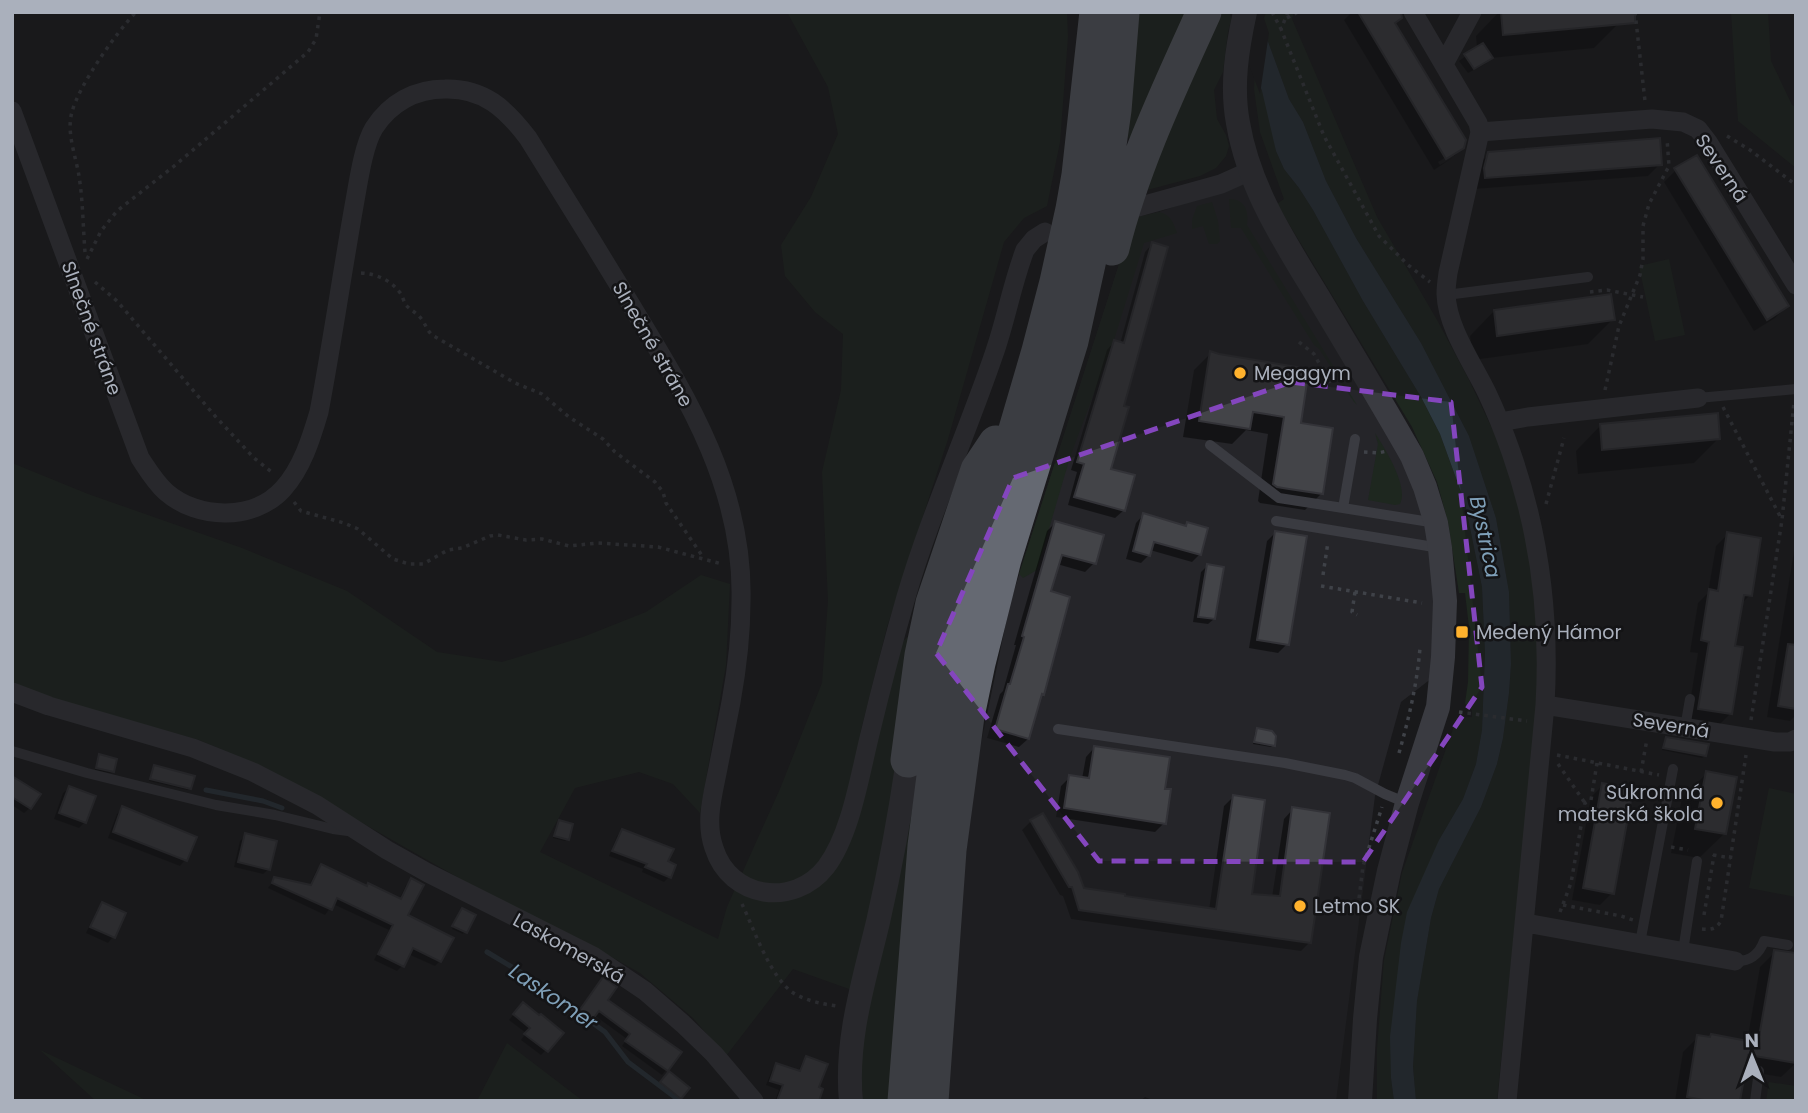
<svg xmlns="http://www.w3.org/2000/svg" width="1808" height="1113" font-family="Poppins,sans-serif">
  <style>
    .built { fill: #252529 }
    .green { fill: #1e271f }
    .water { fill: #2d3941 }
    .pier { fill: #19191b }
    .shadow { fill: #0007 }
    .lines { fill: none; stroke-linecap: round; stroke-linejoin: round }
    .stream { stroke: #2d3941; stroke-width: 5 }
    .building { fill: #434448; stroke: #333338; stroke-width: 2 }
    .path { stroke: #3f4248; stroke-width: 3.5; stroke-dasharray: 3.5 5; stroke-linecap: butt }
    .service { stroke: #3a3b41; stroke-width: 10 }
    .minor { stroke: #3a3b41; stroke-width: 19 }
    .tertiary { stroke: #3a3b41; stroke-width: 24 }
    .motorway { stroke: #656972; stroke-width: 35 }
    .marked { fill: none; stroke: #8446be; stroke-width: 5; stroke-dasharray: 14 9; stroke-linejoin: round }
    .poi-dot { fill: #ffb22d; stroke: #141416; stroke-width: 2.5 }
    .labels { text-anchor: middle; stroke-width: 5; stroke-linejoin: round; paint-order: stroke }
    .street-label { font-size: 19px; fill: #aab0bc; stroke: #141416 }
    .poi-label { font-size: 19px; fill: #aab0bc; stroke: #141416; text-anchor: start }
    .water-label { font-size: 21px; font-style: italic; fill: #7fa0b9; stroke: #141416 }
  </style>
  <rect width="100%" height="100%" fill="#19191b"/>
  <path class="built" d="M1258 178 1423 459 1445 668 1401 702 1375 796 1336 1101H945L960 902 977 763 1010 603 1134 218 1159 212Z"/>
  <path class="green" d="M787 12H1067L1068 37 1060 142 1047 206 1024 218 1004 242 948 439 887 627 860 734 904 640 911 634 899 753 888 828 852 990 793 969 726 1056 693 1018 640 973 578 938 494 898 266 768 199 740 44 696 12 683V463L88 494 242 548 347 591 437 652 502 662 583 637 646 612 701 575 730 584 726 665 700 813 673 784 639 772 575 788 540 852 718 939 727 907 780 789 822 683 828 601 822 472 841 390 843 334 815 312 785 276 781 245 811 197 838 134 828 87Z
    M1139 12H1186L1130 140 1127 135Z
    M1222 12H1233L1228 32 1223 72 1214 90 1217 119 1226 135 1229 146 1226 156 1216 168 1200 176 1147 190 1161 147Z
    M1266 12H1294L1292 19 1377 217 1437 320 1468 378 1508 462 1531 540 1539 613 1537 708 1497 1101H1416L1413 1067 1417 1001 1431 918 1439 889 1481 807 1497 764 1503 738 1509 693 1511 664 1509 592 1496 518 1469 436 1421 343 1356 238 1326 181 1303 122 1289 99 1262 25Z
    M1731 12H1768L1771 61 1792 105 1796 107V168L1738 121Z
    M1255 71 1262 91 1270 118 1276 151 1284 169 1299 188 1313 210 1363 301 1421 397 1440 434 1465 503 1482 587 1485 653 1482 730 1476 764 1463 799 1439 840 1391 1078 1394 1101H1377V1049L1384 960 1402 873 1457 718 1472 717V710L1467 707 1465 703 1468 682 1469 627 1465 593H1459L1448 522 1437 482 1412 427 1277 204 1284 199 1260 132 1254 89Z
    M1229 199C1245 199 1249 211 1247 225L1357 405 1354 402 1319 349 1314 345 1241 228H1231Z
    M1212 202 1218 221 1220 241 1217 244H1209L1203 226 1192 229V220L1197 206Z
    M1159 212C1171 215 1173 222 1177 233L1144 243 1114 340 1070 457 1037 570 1023 578 1019 574 1134 218Z
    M1669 259 1685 335 1655 341 1639 266Z
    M1375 433C1385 449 1409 486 1400 504L1395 505 1368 500 1378 444Z
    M931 669 889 1101H863L860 1054Z
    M1769 788 1796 794V897L1749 888Z
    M507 1043 583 1101H477Z
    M40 1050 148 1101H96Z
    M1769 1082 1796 1086V1101H1766Z"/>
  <path class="water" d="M1233 12 1262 25 1289 99 1303 122 1326 181 1356 238 1421 343 1469 436 1496 518 1509 592 1511 664 1509 693 1503 738 1497 764 1481 807 1439 889 1431 918 1417 1001 1413 1067 1416 1101H1394L1391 1078 1390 1037 1401 943 1407 912 1439 840 1463 799 1476 764 1482 730 1485 653 1482 587 1465 503 1440 434 1421 397 1363 301 1313 210 1299 188 1284 169 1276 151 1262 91Z"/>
  <path class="pier" d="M1229 12H1262L1269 33 1260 94Z"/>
  <path class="shadow" d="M1352 12H1387L1462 148 1454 156V152L1438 162 1440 165 1452 158 1434 170 1344 20Z
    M1499 12H1618L1619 23 1594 48 1491 58 1485 64 1468 73 1459 61 1477 48 1476 36Z
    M1489 154 1660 164 1648 176 1474 189 1477 166Z
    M1676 170 1787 306 1775 318 1754 331 1664 182Z
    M1152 244 1109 470 1133 476 1123 511 1115 518 1068 505 1077 472 1071 470 1107 350 1114 342 1120 344 1145 252Z
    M1494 311 1613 319 1588 344 1473 360 1470 336Z
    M1211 353 1299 424 1322 493 1305 510 1260 503 1258 501 1268 434 1246 430 1232 444 1183 437 1194 370Z
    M1600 426 1719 438 1694 463 1578 474 1576 451Z
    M1143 515 1184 527 1187 524 1200 554 1192 562 1150 550 1149 555 1141 563 1126 559 1136 523Z
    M1056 522 1094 563 1085 572 1057 564 1049 593 1043 694 1039 698 1028 739 1019 747 987 738 1000 694 1003 691 1016 645H1014L1047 531Z
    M1276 532 1287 644 1278 653 1249 648 1267 541Z
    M1728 534 1750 595 1740 605 1733 648 1730 714 1718 726 1687 721 1698 653 1690 652 1698 603 1708 593 1716 546Z
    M1796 539V715L1790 721 1767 717Z
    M1207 566 1214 619 1208 624 1193 622 1201 572Z
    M1257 730 1273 745 1271 747 1253 744 1255 732Z
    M1666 739 1705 756 1702 758 1662 750 1664 741Z
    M1094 748 1163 790 1164 823 1155 832 1056 817 1061 786 1070 777 1082 779 1086 757Z
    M100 756 113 771 110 773 95 770 98 758Z
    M154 767 190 788 188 790 149 781 152 770Z
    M1707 773 1724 834 1699 858 1671 853 1682 798Z
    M12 779 30 808 24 813 12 805Z
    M1603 785 1612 893 1600 905 1572 900 1591 797Z
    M69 788 85 822 79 828 54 819 63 793Z
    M1233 797 1250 895 1272 897 1284 819 1293 809 1310 942 1301 951 1071 919 1063 896 1060 895 1022 830 1031 821 1083 890 1123 898 1209 910 1224 806Z
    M123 808 194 838 185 860 180 866 108 838 117 814Z
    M559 822 567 839 565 841 553 838 557 824Z
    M622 831 666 862 674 865 669 877 664 882 642 872 643 869 609 856 617 836Z
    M246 835 269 869 263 874 234 867 240 841Z
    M321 866 366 887 399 900 406 885 412 880 406 916 440 961 435 966 408 954 402 966 397 971 374 960 389 930 333 904 325 915 268 888 275 879 309 886 316 871Z
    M102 904 113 937 108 943 86 933 97 910Z
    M460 912 474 915 463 934 452 929Z
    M1775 952 1796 1063 1781 1077 1744 1071 1739 1101H1675L1683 1052 1698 1037 1747 1042 1760 967Z
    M599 984 605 1000 680 1053 662 1075 622 1046 627 1039 594 1015 587 1024 576 1016Z
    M518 1009 546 1050 541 1055 521 1040 526 1033 509 1020Z
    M807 1058 816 1088V1101H775L779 1090 766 1085 772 1070 777 1065 798 1072 802 1063Z
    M669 1073 687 1088 678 1100 659 1085Z
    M1145 1097 1156 1101H1140Z"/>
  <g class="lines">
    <path class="stream" d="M206 790 263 801 282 808
      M487 952 532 979 605 1032 628 1062 680 1101"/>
  </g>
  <path class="building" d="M1358 12H1401L1402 18 1395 23 1466 140 1464 148 1446 159Z
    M1501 12H1635V23L1503 35Z
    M1483 43 1493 58 1474 69 1464 54Z
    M1660 138 1662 165 1485 178 1484 168 1488 152Z
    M1697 155 1789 306 1767 320 1674 168Z
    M1152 242 1168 247 1124 406 1129 407 1111 469 1135 475 1125 511 1074 497 1084 464 1077 462 1114 340 1124 343Z
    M1611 294 1615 320 1497 336 1494 310Z
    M1210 351 1219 354 1309 369 1301 423 1333 428 1323 494 1289 489 1277 487 1273 484 1284 417 1253 412 1250 429 1199 421Z
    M1718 413 1720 439 1602 450 1600 424Z
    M1143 513 1186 526 1187 522 1208 528 1201 555 1154 542 1150 556 1133 551Z
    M1055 521 1104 535 1096 564 1062 555 1051 591 1070 597 1044 695 1042 694 1029 739 995 729 1008 684H1010L1024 637 1022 636Z
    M1275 531 1307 536 1289 645 1257 640Z
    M1727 532 1761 538 1752 596 1744 595 1735 646 1743 647 1732 714 1698 709 1709 642 1701 640 1709 589 1718 591Z
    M1207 564 1224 567 1215 619 1198 617Z
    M1788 644 1796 645V709L1778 706Z
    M1257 728 1272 731 1276 736 1275 746 1254 742Z
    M1666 737 1709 744 1706 756 1663 748Z
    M1094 746 1170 757 1165 789H1171L1166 824 1064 808 1069 775 1089 778Z
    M99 754 117 759 114 772 96 768Z
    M154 765 195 776 191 789 150 779Z
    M1706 771 1737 777 1726 834 1695 829Z
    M12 776 41 794 31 809 12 797Z
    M1602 783 1633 789 1614 894 1583 888Z
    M69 786 96 796 86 823 59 813Z
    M1233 795 1265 800 1252 894 1280 896 1292 807 1330 813 1311 943 1079 910 1072 887H1069L1030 820 1043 813 1078 872 1084 888 1125 894V896L1216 909Z
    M122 806 197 837 187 861 113 832Z
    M559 820 573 824 569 840 554 836Z
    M622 829 674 849 668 861 676 865 671 878 645 867 647 864 612 851Z
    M245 833 277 841 270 870 238 862Z
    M321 864 367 886 368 883 401 899 411 878 424 885 408 915 454 938 441 962 413 948 404 967 378 954 393 925 337 898 332 910 272 883 274 877 311 885Z
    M102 902 126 913 115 938 90 927Z
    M462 908 476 915 467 933 452 926Z
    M1774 950 1796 953V1063L1748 1055 1740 1101H1709L1687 1097 1697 1035 1710 1037 1711 1034 1758 1043Z
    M603 977 617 987 608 1000 682 1052 668 1071 625 1041 630 1034 599 1011 592 1020 579 1011Z
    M523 1002 539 1015 541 1014 564 1033 548 1052 524 1034 530 1028 513 1014Z
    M806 1056 828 1064 819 1087 823 1089 819 1101H777L783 1085 770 1081 776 1063 800 1071Z
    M669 1071 690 1088 681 1099 660 1082Z"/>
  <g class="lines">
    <path class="path" d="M1272 12 1281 29
      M1288 12 1281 29 1324 136 1379 236 1408 265 1430 282
      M1635 12 1645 101
      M1287 18 1298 12
      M1727 136 1750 150 1796 185
      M85 252C83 227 83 201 79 176 76 157 66 132 72 112 79 85 116 33 136 12
      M87 259 101 231 117 211 173 167 308 52 316 39 320 12
      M361 273C378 274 392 281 401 294 403 298 404 302 406 305 411 311 417 312 423 321 426 326 427 330 432 335L515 383 542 394 569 417 603 439 615 452 655 482 663 492 666 503 703 557
      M95 282 117 301 215 416 254 458 273 473
      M1590 292 1607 290 1643 297
      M1299 342 1314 354 1330 383
      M1605 390 1619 326 1640 275 1643 259V226L1649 204 1669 166 1667 139
      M1723 407 1781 518
      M1364 452 1378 453 1387 451
      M294 502 301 511 344 523 358 529 393 559 409 564H423L448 550 462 548 490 536 498 535 526 540 542 539 569 546 598 543 658 547 722 564
      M1546 504 1564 438
      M1323 575 1328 542
      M1321 586 1422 603
      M1355 592 1352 612 1357 615
      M1459 712 1527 721
      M1751 720 1782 520 1794 402
      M1399 753C1409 718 1417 684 1420 648
      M1557 755 1659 775
      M1558 764 1585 803
      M1641 772 1647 739
      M1671 847 1688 850
      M1713 855 1731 858
      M742 904C754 929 771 980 795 994 808 1001 822 1004 837 1006
      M1563 905 1621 916 1633 920
      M1560 912 1571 883 1585 803 1591 800 1597 763
      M1357 915 1363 866 1382 807
      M1704 915 1714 855
      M1702 929C1711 930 1716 929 1721 921L1746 755"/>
    <path class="service" d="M1446 295 1588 277
      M1698 398 1796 389
      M1355 439 1343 508 1436 523
      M1210 445 1279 498 1343 508
      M1276 521 1440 548
      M1685 728 1690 699
      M1058 729 1285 763 1345 775 1355 778 1385 794 1407 803
      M12 751 87 773 216 805 275 815 333 829 348 831
      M1640 943 1673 769
      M1683 951 1697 861
      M1735 961C1749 962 1759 955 1764 941L1788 945
      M1755 1101 1759 1071"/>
    <path class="minor" d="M1413 12 1478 123 1480 132 1448 273C1447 280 1446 287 1446 294 1447 327 1473 364 1487 393 1496 412 1504 432 1511 452 1540 534 1550 619 1545 705L1507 1101
      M1444 64 1472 12
      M12 111 140 458C148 470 155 482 166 492 198 520 254 521 283 489 302 468 311 439 319 412 332 343 342 274 354 206 358 185 363 146 374 128 390 103 415 89 445 89 484 88 506 109 528 138 563 194 597 249 631 305 687 397 744 488 741 601 741 635 737 669 731 702 727 722 723 743 719 763 714 791 704 820 714 848 730 899 794 908 826 867 851 834 860 774 870 734 881 688 893 642 906 597 930 515 966 436 994 354 1006 320 1012 284 1025 250L1034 239 1045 232
      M1480 132 1652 119 1683 122 1698 129 1708 142 1796 285
      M1138 207 1221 184 1250 171
      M1500 422 1528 417 1698 398
      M12 692 49 706 193 748 253 772 317 805 387 850 428 873 593 956 645 991 683 1024 714 1054 754 1101
      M1545 705 1775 742H1790L1796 739
      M1526 923 1735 961"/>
    <path class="tertiary" d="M1245 12C1237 49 1231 86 1238 123 1249 189 1286 244 1320 300 1351 352 1382 403 1412 456L1425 487 1436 523 1440 548 1445 601 1443 657 1438 707 1407 803 1389 871 1371 957 1365 1019 1360 1101
      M851 1101C845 1040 864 981 878 922 890 869 900 815 908 760"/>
    <path class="motorway" d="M1112 248C1132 167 1169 89 1204 12
      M908 760 922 655 933 603 978 470 996 443
      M905 1101 925 846 943 707 971 583 1039 351 1057 282 1073 209 1079 175 1097 12
      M931 1101 949 850 967 716 978 663 1004 559 1071 341 1099 214 1114 110 1122 12"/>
  </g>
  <path d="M0 0H1808V1113H0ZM1291 382 1451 402 1482 687 1363 862 1099 861 936 653 1013 478Z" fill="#19191b" fill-opacity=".55" fill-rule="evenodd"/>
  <path class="marked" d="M1291 382 1451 402 1482 687 1363 862 1099 861 936 653 1013 478Z"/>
  <g class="poi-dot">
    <circle cx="1240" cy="373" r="7"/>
    <rect x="1455" y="625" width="14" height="14" rx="3.5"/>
    <circle cx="1717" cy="803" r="7"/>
    <circle cx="1300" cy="906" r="7"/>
  </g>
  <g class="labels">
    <g class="street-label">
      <text transform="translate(1722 168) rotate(56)" y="7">Severná</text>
      <text transform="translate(92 328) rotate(70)" y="7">Slnečné stráne</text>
      <text transform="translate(653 344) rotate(60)" y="7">Slnečné stráne</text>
      <text transform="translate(1671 725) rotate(9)" y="7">Severná</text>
      <text transform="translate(569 948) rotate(29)" y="7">Laskomerská</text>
    </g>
    <g class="poi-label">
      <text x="1254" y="380">Megagym</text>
      <text x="1476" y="639">Medený Hámor</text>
      <text x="1703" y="799" text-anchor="end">Súkromná<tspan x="1703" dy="22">materská škola</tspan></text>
      <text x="1314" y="913">Letmo SK</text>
    </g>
    <g class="water-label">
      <text transform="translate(1485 537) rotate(78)" y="7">Bystrica</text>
      <text transform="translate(553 997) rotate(34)" y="7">Laskomer</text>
    </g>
  </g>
  <rect width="1808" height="1113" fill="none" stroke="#aab0bc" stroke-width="28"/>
  <g transform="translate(1752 1057) rotate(359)" stroke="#141416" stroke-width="5" paint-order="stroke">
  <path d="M0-5L12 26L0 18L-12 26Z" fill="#aab0bc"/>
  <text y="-10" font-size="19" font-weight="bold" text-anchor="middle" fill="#aab0bc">N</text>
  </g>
</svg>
